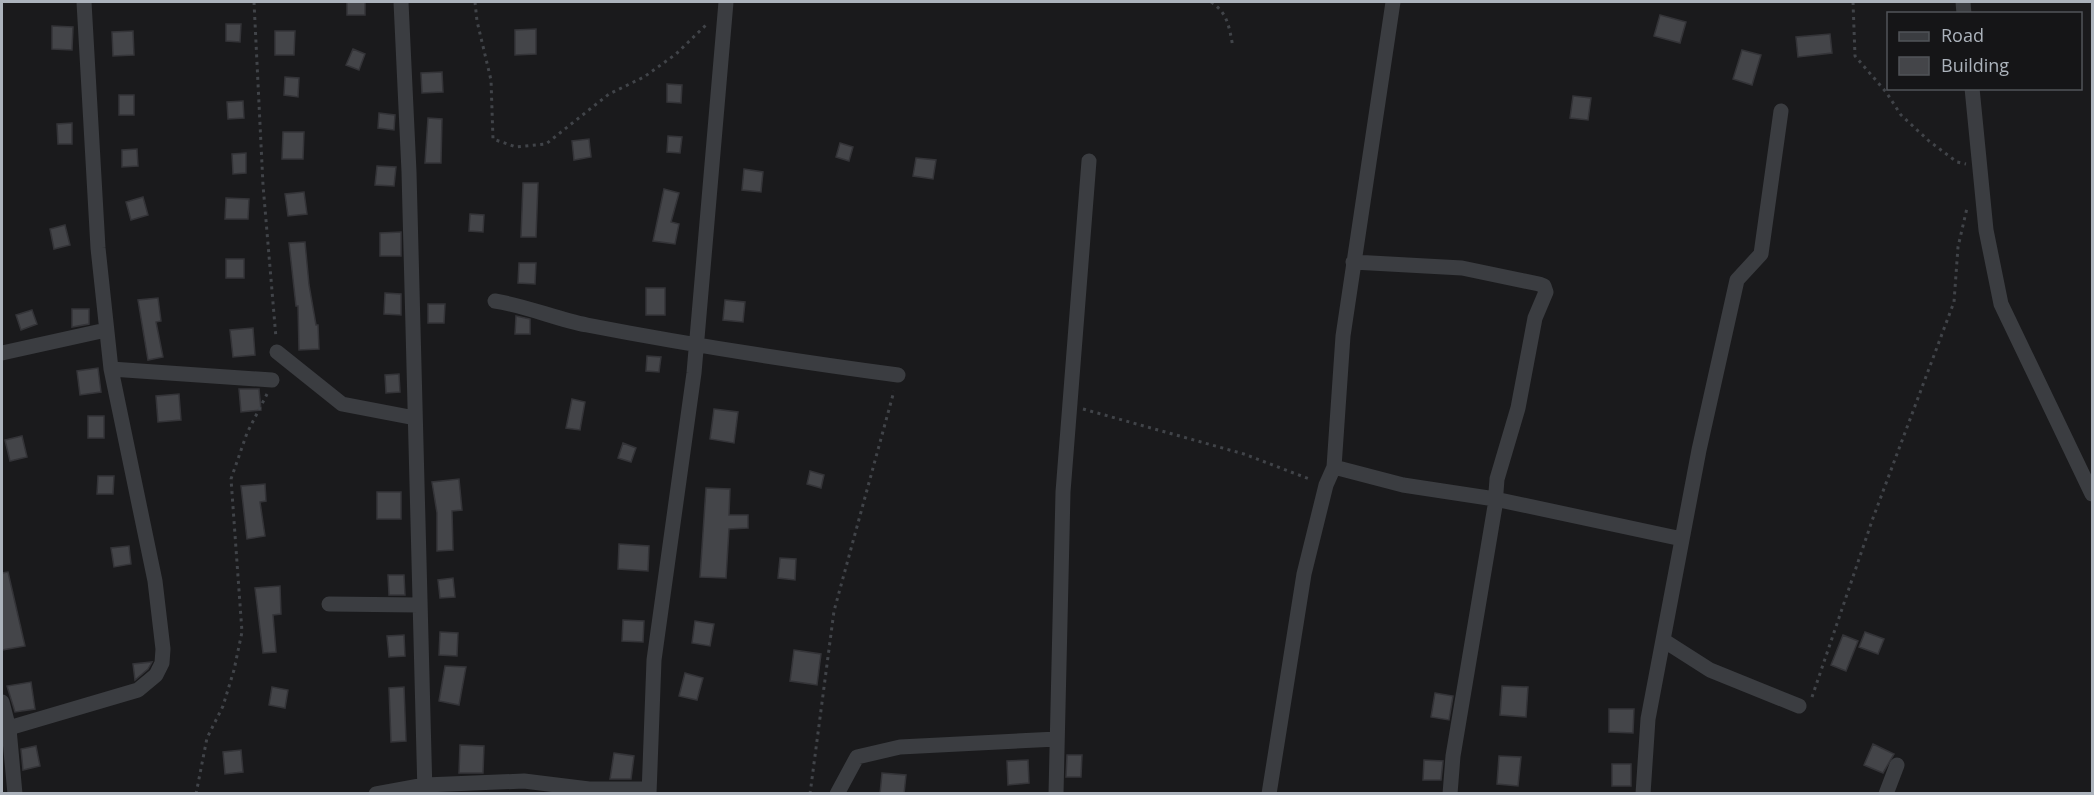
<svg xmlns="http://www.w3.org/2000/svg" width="2094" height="795" font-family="'Open Sans',sans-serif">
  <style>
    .building { fill: #444549; stroke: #343438; stroke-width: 1.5 }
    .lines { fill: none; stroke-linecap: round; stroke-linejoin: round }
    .path { stroke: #414449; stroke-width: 3; stroke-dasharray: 3 4.5; stroke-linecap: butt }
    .minor { stroke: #3b3d41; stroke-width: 15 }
  </style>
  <rect width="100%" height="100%" fill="#1a1a1c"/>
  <path class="building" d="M347 2H365V15H347Z
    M1660 15 1686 22 1680 43 1654 36Z
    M226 24H241L240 42 226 41Z
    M52 26 73 27 72 50 52 49Z
    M536 29V54L515 55V30Z
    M133 31 134 55 113 56 112 32Z
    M275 31H295L294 55H275Z
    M1830 34 1832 53 1798 57 1796 37Z
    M353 49 365 54 359 70 346 65Z
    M1742 50 1761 55 1752 85 1733 79Z
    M442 72 443 92 422 93 421 73Z
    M285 77 299 78 298 97 284 95Z
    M667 84 682 85 681 103 667 102Z
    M119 95H134V115H119Z
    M1573 96 1591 98 1588 120 1570 118Z
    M243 101 244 118 228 119 227 102Z
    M379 113 395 115 394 130 378 128Z
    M428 118 442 119 441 163H425Z
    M72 123V144H58L57 124Z
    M283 132H304L303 159H282Z
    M668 136 682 137 680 153 667 152Z
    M589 139 591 157 574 160 572 141Z
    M840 143 853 147 849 161 836 157Z
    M137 149 138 166 122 167V150Z
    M246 153V173L233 174 232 154Z
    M916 158 936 160 933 179 913 176Z
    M377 166 396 167 394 186 375 185Z
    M744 169 763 172 761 192 742 190Z
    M523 183H538L536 237H521Z
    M664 189 679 193 671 222 679 224 675 244 653 241Z
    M304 192 307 214 288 216 285 194Z
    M143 197 148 215 131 220 126 202Z
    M226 198 249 199 248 219H225Z
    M470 214 484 215 483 232 469 231Z
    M65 225 70 245 54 249 50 229Z
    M401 232V256H380V233Z
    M305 242 309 285 316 325H318L319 349 299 350 298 306H296L289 243Z
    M226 259H244V278H226Z
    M519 263H536L535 284 518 283Z
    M646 288H665V315H646Z
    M385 293 401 294V315L384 314Z
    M158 298 161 321 156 322 163 357 148 360 138 300Z
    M725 300 745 302 743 322 723 320Z
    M428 304H445L444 323H428Z
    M72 309H89V324L72 327Z
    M32 310 37 324 21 330 16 315Z
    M516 316 530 319V334H515Z
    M253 328 255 355 233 357 230 330Z
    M647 356 661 357 659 372 646 371Z
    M98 368 101 392 80 395 77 371Z
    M399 374 400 392 386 393 385 375Z
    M239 389H259L261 410 241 412Z
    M179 394 181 420 158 422 156 396Z
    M572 399 585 402 580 430 566 428Z
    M714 409 738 412 734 443 710 439Z
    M88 416H104V438H88Z
    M22 436 27 457 10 461 5 440Z
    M623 443 636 448 631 462 618 458Z
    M810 471 824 475 821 488 807 484Z
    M98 476H114L113 494H97Z
    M459 479 462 510 452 511 453 550 437 551V513L432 482Z
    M265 484 266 501 260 502 265 536 247 539 241 486Z
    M706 488 730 489 729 515H748V528L729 529 726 578 700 577Z
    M377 492H401V519H377Z
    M619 544 649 546 648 571 618 569Z
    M129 546 131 564 114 567 111 548Z
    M780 558 796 559 795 580 778 578Z
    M8 572 25 646 2 650V573Z
    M388 575H404L405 595H389Z
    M453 578 455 597 440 598 438 580Z
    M280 586 281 614 273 615 276 652 263 653 255 588Z
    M623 620 644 621 643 642 622 641Z
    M695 621 714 624 710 646 692 643Z
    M440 632 458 633 457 656 439 655Z
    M1865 632 1884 639 1878 654 1859 647Z
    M404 635 405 656 389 657 387 636Z
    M1843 635 1858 641 1846 671 1831 665Z
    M794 650 821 654 817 685 790 681Z
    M152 662 148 669 135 680 133 664Z
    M445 666 466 667 459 705 439 701Z
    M685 673 703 678 697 700 679 696Z
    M31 682 35 709 15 712 7 686Z
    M1502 686 1528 687 1526 717 1500 715Z
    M272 687 288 690 285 708 269 705Z
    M404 687 406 741 391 742 389 688Z
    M1435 693 1453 696 1449 720 1431 717Z
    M1609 709H1634L1633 733 1609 732Z
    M1873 744 1894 754 1883 773 1864 765Z
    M460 745 484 746 483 773H459Z
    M36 746 40 766 23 770 21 749Z
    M241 750 243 772 225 774 223 752Z
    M614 753 634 756 631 779H610Z
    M1067 755H1082L1081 777H1066Z
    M1499 756 1521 757 1518 786 1497 784Z
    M1028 760 1029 783 1008 785 1007 761Z
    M1424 760 1443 761 1441 780H1423Z
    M1612 764H1631V786H1612Z
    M882 773 906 775 904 794H880Z"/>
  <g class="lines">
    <path class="path" d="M254 2 263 185 276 338
      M475 2 477 21 491 80 493 139 516 147 546 144 609 94 644 77 676 54 707 24
      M1211 2C1228 13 1229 27 1233 47
      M1853 2 1855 56 1886 92 1901 115 1929 141 1957 162 1966 164
      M1083 409 1244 454 1312 480
      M1812 697 1873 518 1954 302 1958 247 1967 208
      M196 794 207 738 223 706 234 670 242 632 231 479 247 433 267 394
      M810 794 834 611 894 391"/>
    <path class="minor" d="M401 2 409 172 425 794
      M1963 2 1964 14
      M1972 88 1986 230 2001 304 2092 494
      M1353 262 1462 268 1539 284 1544 286 1546 292 1535 318 1518 408 1497 479 1495 506 1453 756 1450 794
      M495 301C527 306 556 319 587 325 690 345 794 361 898 375
      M277 352 342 404 415 418
      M2 353 106 330
      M111 369 272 380
      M1334 467 1403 485 1495 499 1682 539
      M329 604 419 605
      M1663 640 1710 670 1799 706
      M2 702 9 729 15 794
      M2 730 138 690 156 675 162 663 163 649 155 581 111 369 98 248 84 2
      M376 794 425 785 524 781 589 789H649
      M649 794 654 660 694 373 726 2
      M837 794 857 757 900 747 1057 739
      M1056 794 1063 492 1089 161
      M1269 794 1304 574 1326 485 1334 467 1343 336 1393 2
      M1643 794 1648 719 1699 450 1737 280 1761 254 1781 111
      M1886 794 1897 765"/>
  </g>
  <rect width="2094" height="795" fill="none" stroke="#acb3bc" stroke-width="6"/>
  <rect x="1887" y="12" width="195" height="78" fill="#151517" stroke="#515459" stroke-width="1.5"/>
  <rect x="1899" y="32" width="30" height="9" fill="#3b3d41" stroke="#515459" stroke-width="1.5"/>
  <text x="1941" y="42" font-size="18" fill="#acb3bc">Road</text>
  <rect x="1899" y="57" width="30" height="18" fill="#444549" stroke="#515459" stroke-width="1.5"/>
  <text x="1941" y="72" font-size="18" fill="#acb3bc">Building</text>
</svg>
